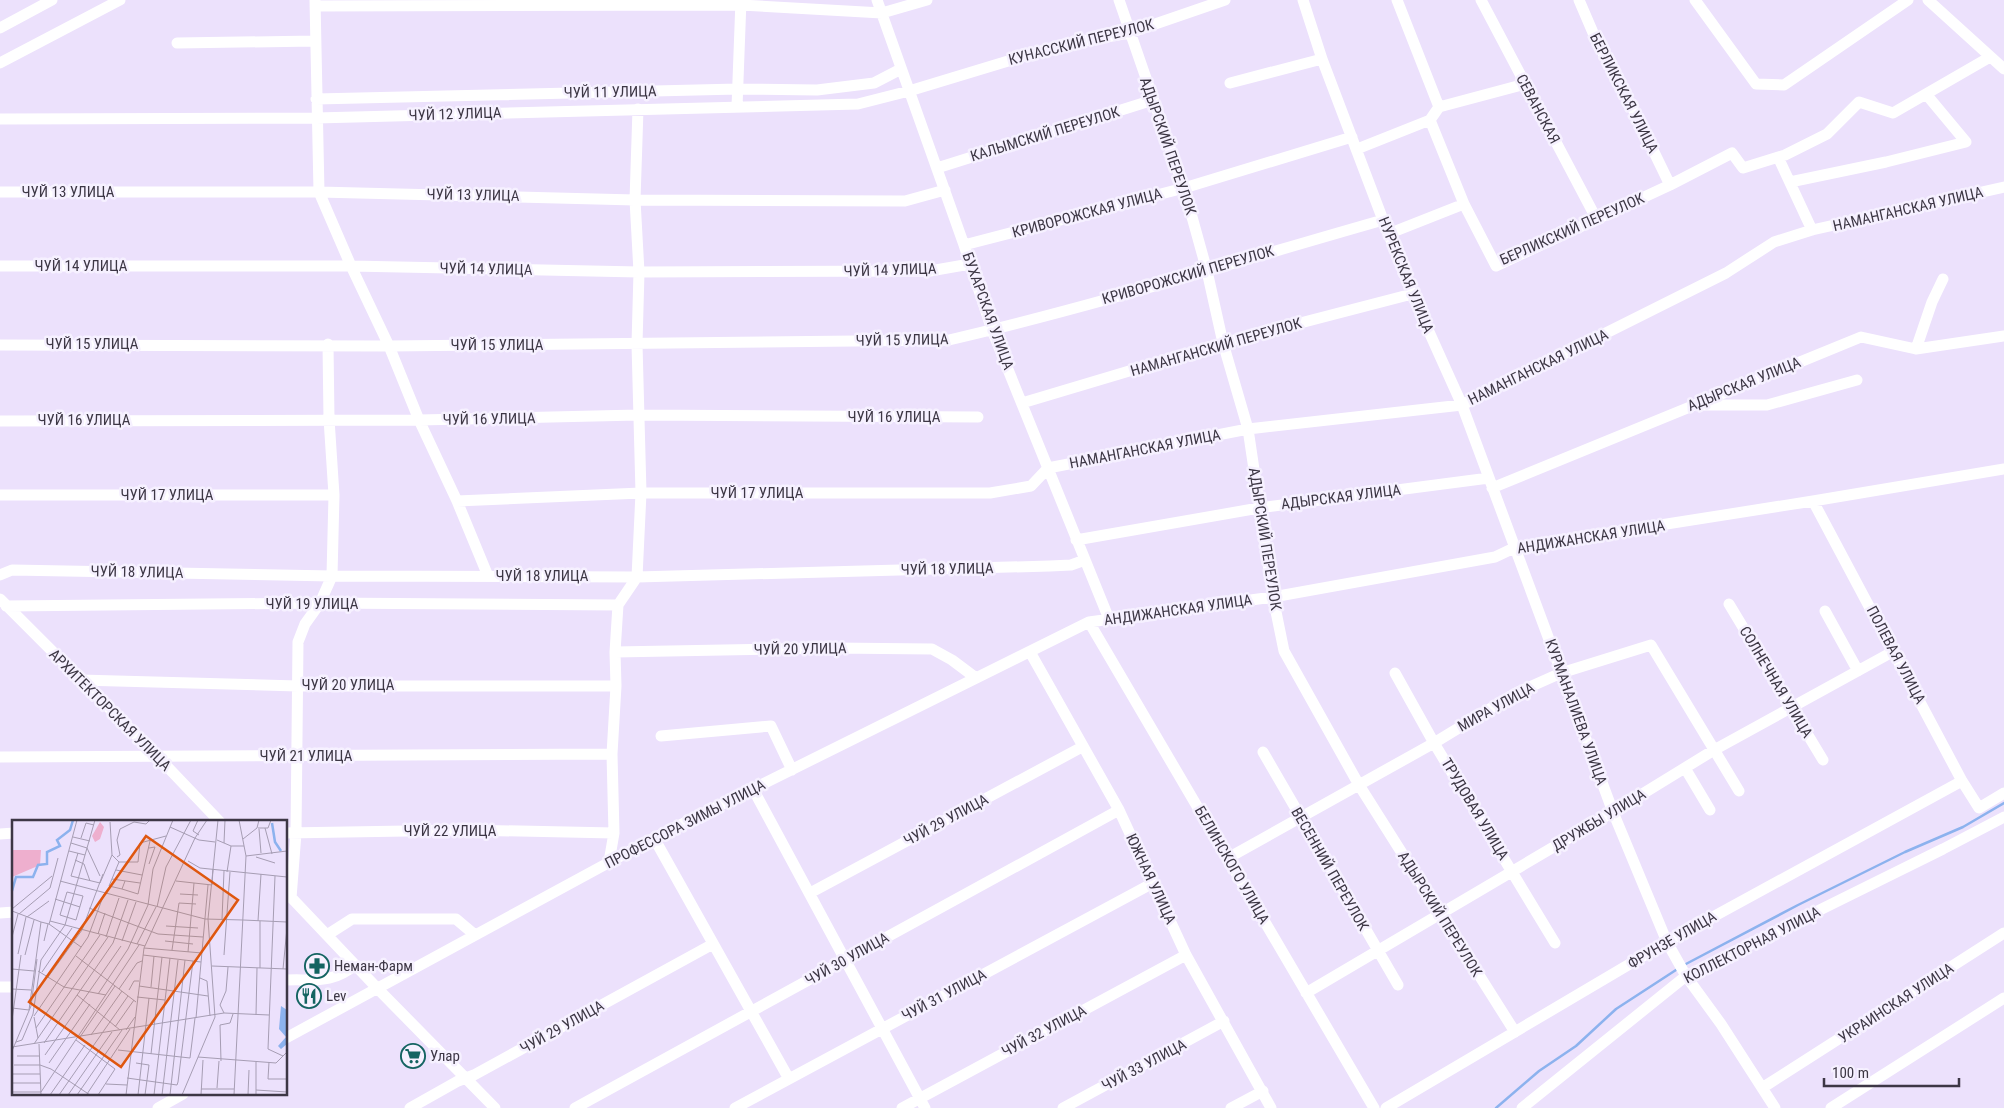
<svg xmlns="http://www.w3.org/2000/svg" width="2004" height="1108" font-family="'Roboto Condensed',sans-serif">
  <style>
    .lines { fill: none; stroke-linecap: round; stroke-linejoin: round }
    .stream { stroke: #8cb2ee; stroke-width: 2.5 }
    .minor { stroke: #fff; stroke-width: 11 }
    .labels { text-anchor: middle; stroke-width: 5; stroke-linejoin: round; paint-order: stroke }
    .street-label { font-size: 15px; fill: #3d3745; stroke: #f6f1ff }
    .poi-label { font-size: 15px; fill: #3d3745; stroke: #f6f1ff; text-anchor: start }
    .inset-river { fill: none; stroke: #8cb2ee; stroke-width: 2.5 }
    .inset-road { fill: none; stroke: #a69db3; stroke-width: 1 }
    .view { fill: #df570f; fill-opacity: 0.15; stroke: #df570f; stroke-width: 2.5 }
    .inset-edge { fill: none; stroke: #3d3745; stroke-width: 2.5 }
  </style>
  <rect width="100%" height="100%" fill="#ece1fc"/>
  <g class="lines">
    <path class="stream" d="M1684 965 1798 905 1905 852 1963 827 2004 803
      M1496 1108 1539 1071 1576 1046 1616 1009 1679 968"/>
    <path class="minor" d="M315 0 319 192 351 266 389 346 419 420 457 501 488 576
      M877 0 964 245 992 330 1109 619
      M1119 0 1184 188 1207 271 1223 343 1248 429 1273 597 1284 651 1359 785 1515 1032
      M1303 0 1322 59 1383 220 1412 294 1462 405 1613 812 1667 942 1686 976 1721 1024 1775 1108
      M1397 0 1439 107 1525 84
      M1481 0 1596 218
      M1579 0 1597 42 1636 115 1670 185
      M1695 0 1756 84 1784 85 1908 0
      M1928 0 2004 69
      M315 6 741 5 882 13 927 0
      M0 28 52 0
      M177 43 315 41
      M0 63 120 0
      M1230 83 1322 59
      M316 99 738 89 817 90 874 83 901 69
      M737 107 741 0
      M1439 107 1430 120 1464 204 1496 266 1670 185 1732 153 1743 168 1785 155 1827 134 1859 102 1893 113 1990 57
      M0 119 316 118 858 104 909 91 1061 45 1129 33 1225 0
      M1357 149 1430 120
      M1778 157 1812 230
      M937 168 1153 100
      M1790 182 1886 162 1966 142 1926 94
      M0 192H319L635 200 905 201 945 190
      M1388 234 1464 204
      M964 245 1184 188 1352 137
      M0 266H351L639 272 930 271 970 264
      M0 345 389 346 949 340C1095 306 1239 261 1383 220
      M1916 349 1932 302 1943 279
      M1022 403 1223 343 1412 294
      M1699 405H1767L1857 380
      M0 421 419 420 638 415 978 417
      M1492 488 1861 337 1916 349 2004 336
      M0 495H334
      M457 501 641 493H990L1031 486 1048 468 1248 429 1462 405 1726 273 1774 242 1812 230 2004 187
      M1813 501 1962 781 1979 808 2004 793
      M1076 540 1259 508 1489 478
      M0 575 12 570 332 576 637 577 1050 566 1071 565 1085 560
      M0 599 157 756 220 822
      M1729 604 1823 760
      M6 606 320 603 618 605
      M1825 611 1858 671
      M1089 622 1374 1108
      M615 652 833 648 932 649 952 660 976 678
      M1030 652 1119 810 1186 955 1271 1108
      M1395 673 1434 743 1555 943
      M80 680 298 686H616
      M661 736 771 726 792 770
      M1263 752 1398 985
      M0 757 612 754
      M1685 768 1710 810
      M753 789 925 1108
      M286 833 467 830 614 833
      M0 834 14 833
      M654 838 789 1079
      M1228 858 1434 743 1516 693 1561 673 1651 645 1739 791
      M609 862 614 833 612 754 616 686 615 652 618 605 637 577 641 493 637 344 639 272 635 200 638 109
      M286 892 377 988 495 1108
      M810 893 1082 747
      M291 898 296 833 298 642 305 624 320 603 332 576 334 495 329 419 328 344
      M0 913 14 912
      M327 935 352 919H456L475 935
      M286 980C315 979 332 984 355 965
      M0 987H14
      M1306 993 1613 812 1714 750 1894 651
      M286 1038 654 838 1089 622 1273 597 1495 557 1514 548 1813 501 2004 469
      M1762 1088 2004 933
      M158 1108 183 1094
      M410 1108 458 1081 474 1075 713 944
      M575 1108 1119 810
      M735 1108 1153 883
      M902 1108 1186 955
      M1063 1108 1224 1021
      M1231 1108 1263 1091
      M1386 1108 1667 942 1962 781
      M1522 1108 1686 976 1943 849 2004 817
      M1831 1108 2004 998"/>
  </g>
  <defs>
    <symbol id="pharmacy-ring" viewBox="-11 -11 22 22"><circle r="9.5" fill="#f6f1ff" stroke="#146462" stroke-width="1.5"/><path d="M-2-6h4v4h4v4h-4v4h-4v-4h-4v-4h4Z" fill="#146462"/></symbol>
    <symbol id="restaurant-ring" viewBox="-11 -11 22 22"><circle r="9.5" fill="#f6f1ff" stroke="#146462" stroke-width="1.5"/><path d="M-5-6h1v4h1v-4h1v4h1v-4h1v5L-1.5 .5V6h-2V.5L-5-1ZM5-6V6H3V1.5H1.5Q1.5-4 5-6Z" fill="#146462"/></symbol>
    <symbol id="supermarket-ring" viewBox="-11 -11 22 22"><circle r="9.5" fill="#f6f1ff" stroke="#146462" stroke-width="1.5"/><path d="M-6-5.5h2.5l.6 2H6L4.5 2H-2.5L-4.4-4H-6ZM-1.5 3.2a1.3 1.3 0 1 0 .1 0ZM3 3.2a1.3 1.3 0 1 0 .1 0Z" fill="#146462"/></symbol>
  </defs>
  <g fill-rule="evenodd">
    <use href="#pharmacy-ring" x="303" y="952" width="28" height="28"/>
    <use href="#restaurant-ring" x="295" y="982" width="28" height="28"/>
    <use href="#supermarket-ring" x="399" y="1042" width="28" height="28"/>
  </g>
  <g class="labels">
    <g class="street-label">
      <text transform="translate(1081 42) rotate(-14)" y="5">КУНАССКИЙ ПЕРЕУЛОК</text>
      <text transform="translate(610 92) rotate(-1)" y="5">ЧУЙ 11 УЛИЦА</text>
      <text transform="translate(1624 93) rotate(63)" y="5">БЕРЛИКСКАЯ УЛИЦА</text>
      <text transform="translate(1538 109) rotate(62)" y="5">СЕВАНСКАЯ</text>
      <text transform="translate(455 114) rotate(-2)" y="5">ЧУЙ 12 УЛИЦА</text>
      <text transform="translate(1045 134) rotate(-17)" y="5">КАЛЫМСКИЙ ПЕРЕУЛОК</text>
      <text transform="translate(1168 146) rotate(71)" y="5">АДЫРСКИЙ ПЕРЕУЛОК</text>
      <text x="68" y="197">ЧУЙ 13 УЛИЦА</text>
      <text transform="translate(473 195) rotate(1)" y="5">ЧУЙ 13 УЛИЦА</text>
      <text transform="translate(1908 209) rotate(-13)" y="5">НАМАНГАНСКАЯ УЛИЦА</text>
      <text transform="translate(1087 213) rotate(-15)" y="5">КРИВОРОЖСКАЯ УЛИЦА</text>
      <text transform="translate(1572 229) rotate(-24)" y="5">БЕРЛИКСКИЙ ПЕРЕУЛОК</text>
      <text x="81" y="271">ЧУЙ 14 УЛИЦА</text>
      <text transform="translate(486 269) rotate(1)" y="5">ЧУЙ 14 УЛИЦА</text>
      <text transform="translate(890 270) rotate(-2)" y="5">ЧУЙ 14 УЛИЦА</text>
      <text transform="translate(1188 275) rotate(-16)" y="5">КРИВОРОЖСКИЙ ПЕРЕУЛОК</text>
      <text transform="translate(1406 275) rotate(68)" y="5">НУРЕКСКАЯ УЛИЦА</text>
      <text transform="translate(988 311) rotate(70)" y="5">БУХАРСКАЯ УЛИЦА</text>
      <text transform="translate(902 340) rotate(-1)" y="5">ЧУЙ 15 УЛИЦА</text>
      <text x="92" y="349">ЧУЙ 15 УЛИЦА</text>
      <text x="497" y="350">ЧУЙ 15 УЛИЦА</text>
      <text transform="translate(1216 347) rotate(-16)" y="5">НАМАНГАНСКИЙ ПЕРЕУЛОК</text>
      <text transform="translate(1538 367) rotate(-26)" y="5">НАМАНГАНСКАЯ УЛИЦА</text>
      <text transform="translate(1744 384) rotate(-22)" y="5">АДЫРСКАЯ УЛИЦА</text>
      <text x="894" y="422">ЧУЙ 16 УЛИЦА</text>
      <text transform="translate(489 419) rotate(-1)" y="5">ЧУЙ 16 УЛИЦА</text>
      <text x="84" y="425">ЧУЙ 16 УЛИЦА</text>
      <text transform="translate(1145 449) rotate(-11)" y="5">НАМАНГАНСКАЯ УЛИЦА</text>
      <text x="757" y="498">ЧУЙ 17 УЛИЦА</text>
      <text x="167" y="500">ЧУЙ 17 УЛИЦА</text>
      <text transform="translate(1341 497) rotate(-7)" y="5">АДЫРСКАЯ УЛИЦА</text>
      <text transform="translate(1591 537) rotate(-9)" y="5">АНДИЖАНСКАЯ УЛИЦА</text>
      <text transform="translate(1265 539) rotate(81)" y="5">АДЫРСКИЙ ПЕРЕУЛОК</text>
      <text transform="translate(947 569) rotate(-1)" y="5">ЧУЙ 18 УЛИЦА</text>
      <text transform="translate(137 572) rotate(1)" y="5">ЧУЙ 18 УЛИЦА</text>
      <text x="542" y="581">ЧУЙ 18 УЛИЦА</text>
      <text x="312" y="609">ЧУЙ 19 УЛИЦА</text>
      <text transform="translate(1178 610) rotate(-8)" y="5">АНДИЖАНСКАЯ УЛИЦА</text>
      <text transform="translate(800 649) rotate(-1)" y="5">ЧУЙ 20 УЛИЦА</text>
      <text transform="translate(1896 655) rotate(62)" y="5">ПОЛЕВАЯ УЛИЦА</text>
      <text transform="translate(1776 682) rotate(59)" y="5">СОЛНЕЧНАЯ УЛИЦА</text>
      <text x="348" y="690">ЧУЙ 20 УЛИЦА</text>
      <text transform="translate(1496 707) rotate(-29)" y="5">МИРА УЛИЦА</text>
      <text transform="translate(110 710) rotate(45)" y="5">АРХИТЕКТОРСКАЯ УЛИЦА</text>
      <text transform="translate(1576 712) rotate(70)" y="5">КУРМАНАЛИЕВА УЛИЦА</text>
      <text x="306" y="761">ЧУЙ 21 УЛИЦА</text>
      <text transform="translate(1475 809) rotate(59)" y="5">ТРУДОВАЯ УЛИЦА</text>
      <text transform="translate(946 820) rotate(-28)" y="5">ЧУЙ 29 УЛИЦА</text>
      <text transform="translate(1599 820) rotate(-31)" y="5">ДРУЖБЫ УЛИЦА</text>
      <text transform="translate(685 824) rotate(-27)" y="5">ПРОФЕССОРА ЗИМЫ УЛИЦА</text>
      <text x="450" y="836">ЧУЙ 22 УЛИЦА</text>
      <text transform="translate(1232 865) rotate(60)" y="5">БЕЛИНСКОГО УЛИЦА</text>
      <text transform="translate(1330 869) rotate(60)" y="5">ВЕСЕННИЙ ПЕРЕУЛОК</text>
      <text transform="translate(1151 879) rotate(65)" y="5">ЮЖНАЯ УЛИЦА</text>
      <text transform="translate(1440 914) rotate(58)" y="5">АДЫРСКИЙ ПЕРЕУЛОК</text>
      <text transform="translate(1672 940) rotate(-30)" y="5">ФРУНЗЕ УЛИЦА</text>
      <text transform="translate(1752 945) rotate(-27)" y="5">КОЛЛЕКТОРНАЯ УЛИЦА</text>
      <text transform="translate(847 959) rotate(-29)" y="5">ЧУЙ 30 УЛИЦА</text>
      <text transform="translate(944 995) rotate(-28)" y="5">ЧУЙ 31 УЛИЦА</text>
      <text transform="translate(1896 1003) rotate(-33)" y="5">УКРАИНСКАЯ УЛИЦА</text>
      <text transform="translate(562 1027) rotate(-29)" y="5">ЧУЙ 29 УЛИЦА</text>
      <text transform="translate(1044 1031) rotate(-28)" y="5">ЧУЙ 32 УЛИЦА</text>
      <text transform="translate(1144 1065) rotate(-28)" y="5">ЧУЙ 33 УЛИЦА</text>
    </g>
    <g class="poi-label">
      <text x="334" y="971">Неман-Фарм</text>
      <text x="326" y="1001">Lev</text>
      <text x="430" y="1061">Улар</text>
    </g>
  </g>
  <g transform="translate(12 820)">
    <rect width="275" height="275" fill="#ece1fc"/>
    <path d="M88 2 92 7 88 19 83 22 80 16ZM0 30H29L28 45 0 57Z" fill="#eeafce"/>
    <path d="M269 186 275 190V224L269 229 266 226 274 217 267 209Z" fill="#8cb2ee"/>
    <path class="inset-river" d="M260 3 263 22 269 31M0 71 4 57H21L26 45 35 44V32L48 26 45 20 58 10 61 0"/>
    <path class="inset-road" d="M186 0 181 11 187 15M158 7 187 20 203 22M246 8H256L259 0M253 8 260 34M247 9 249 33M61 17 78 21M69 18 74 3 82 5M231 19 245 8 247 0M205 20 219 26H232M59 23 75 28 88 56M212 23 213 0M57 31 73 35M66 33 59 56 88 63 100 35 98 2M100 35 107 42H126L128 23 154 16M234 36 275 31M105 37 108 35 105 20 108 9 122 2 134 4 138 0M244 37 263 43M63 40 72 44 78 61M176 41 188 48 275 57M107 42 97 66 110 69 113 61M137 44 143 27 137 28M104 50 130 55M215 52 219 26M263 56 256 229 271 236M100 59 128 63M48 61 193 99 231 100M164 61 200 65 201 49M110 69 126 74 138 21M55 72 71 76 64 100 48 95ZM168 74 186 75M43 79 68 87M145 87 154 47 179 0M77 88 146 114 191 117M0 89 40 56M0 91 29 102 37 104 38 101 133 126M7 94 38 68 46 38M15 97 37 81M210 99 212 51M231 100 275 102M38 101 65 0M246 101 249 54M37 104 69 127M154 106 186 108M86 114 93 93M0 117 6 94M94 117 107 78M32 121 36 104M110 121 124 82M153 121 181 124M125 124 144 87M132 128 190 133M160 130 167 83 184 84M176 132 182 63M6 134 14 97M13 135 22 100M131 135 189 142M212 135 218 52M64 136 124 182M200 146 275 149M248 148V101M0 149 22 151M271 149 275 108M26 151 52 167 94 175M30 152 60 108M36 157 70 110 91 54M188 158 195 161 198 196M127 166 196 176M139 167 142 136M0 169 19 170M107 169 125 143 130 141M117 170 122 161H127M86 174 116 129 136 85 141 49 161 0M65 175 108 210M125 177 153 180M0 188 17 190 29 102M212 193 208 185 214 171 216 147M244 195 245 148M22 196 76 117 92 74M184 198 196 65M0 200 9 135M103 207 122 180M24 208 88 115M114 210 123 197M79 215 110 171M68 217 103 166M26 218 96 117M64 220 103 249 86 275M4 222 10 220 21 194 29 140 53 105 83 0M32 223 101 123 116 80M22 224 26 218 22 197M27 224 29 275M0 227 212 193 257 195M106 230 178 238 183 198M0 231 19 186 25 139M139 234 150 137M33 235 109 126M5 236H27M186 237 264 243 275 232M209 241 208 205 218 203 221 194M257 242 256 259H275M37 243 78 184M124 243 137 245 133 275M2 245H28L39 249 78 275M0 254H28M115 258 165 265 166 262 181 141M0 263H29M94 264 115 265M205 268 207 241M189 269H222M244 270 275 272M0 272H29L127 125M75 274 118 209M38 275 73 225M47 275 116 176M56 275 100 212M65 275 110 210M114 275 132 128 183 18 195 0M126 275 137 178M142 275 158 138M150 275 166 140M158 275 173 140M170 275 203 197 196 99 206 0M189 275 191 240M222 275 234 36 227 0M236 275 237 250M244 275V242"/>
    <path class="view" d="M134 16 226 80 109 247 17 182Z"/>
    <rect width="275" height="275" class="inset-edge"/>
  </g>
  <path d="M1824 1078v8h135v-8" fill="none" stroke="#3d3745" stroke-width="2.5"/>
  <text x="1832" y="1078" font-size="15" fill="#3d3745" stroke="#f6f1ff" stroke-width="4" paint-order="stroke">100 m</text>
</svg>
